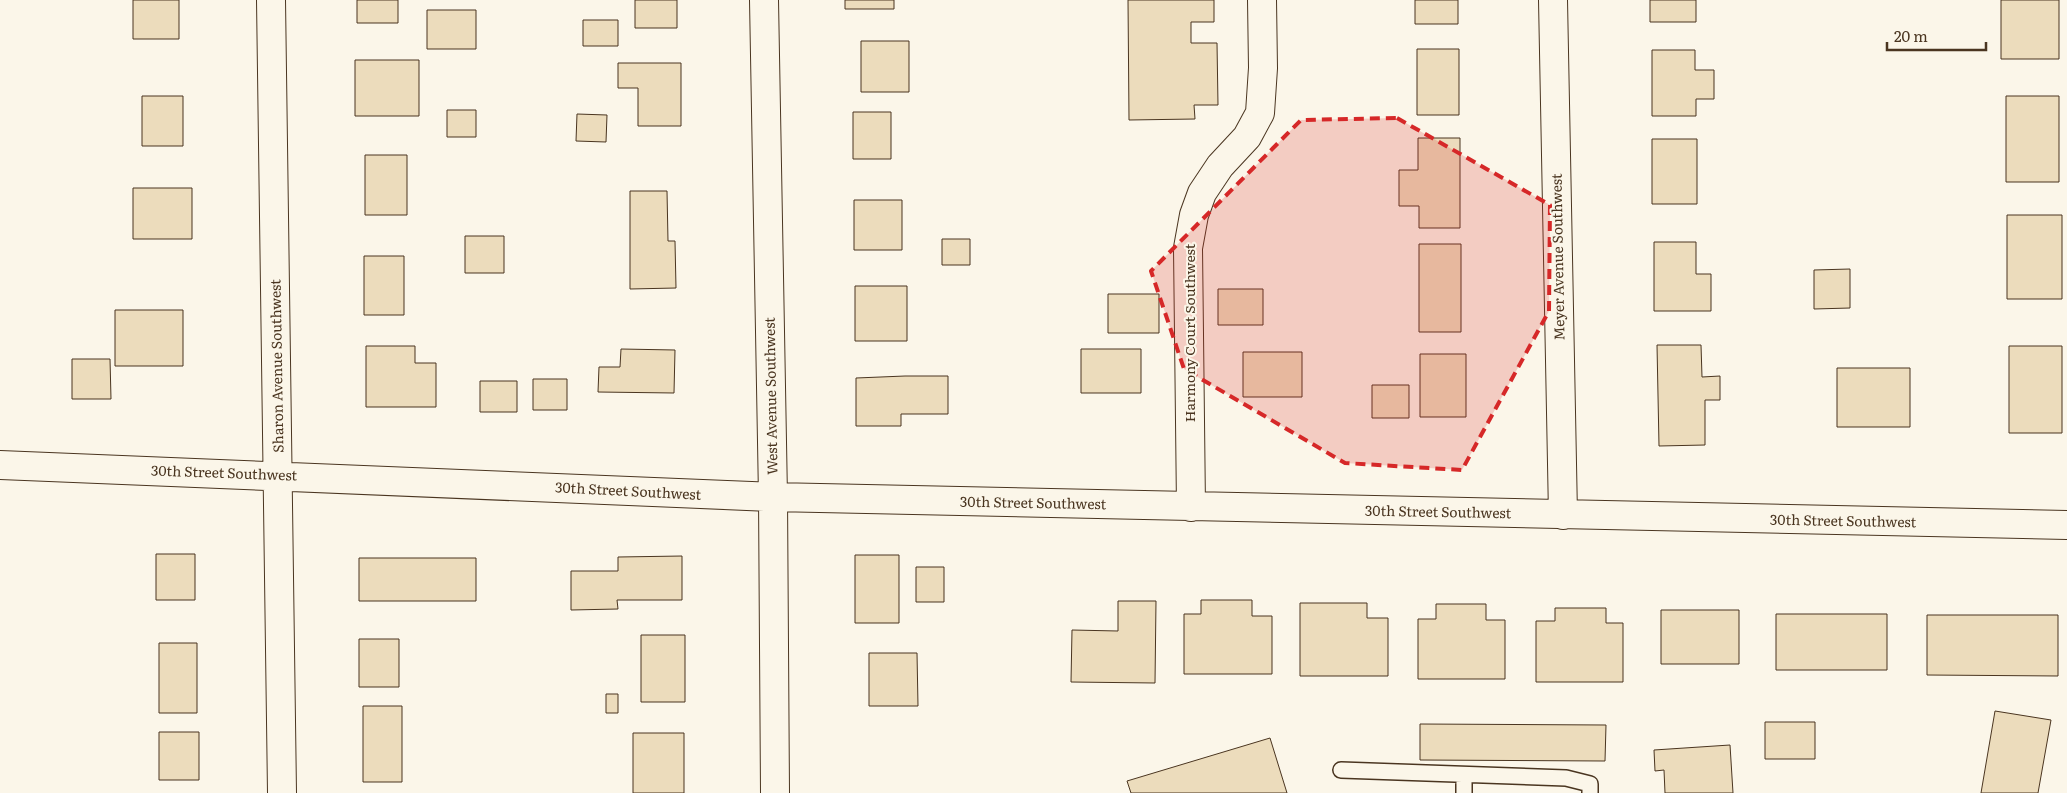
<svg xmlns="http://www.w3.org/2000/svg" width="2067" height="793" font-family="Literata,serif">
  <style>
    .building { fill: #ecdcbc; stroke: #4a3520 }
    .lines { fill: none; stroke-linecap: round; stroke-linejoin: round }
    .lane-casing { stroke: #4a3520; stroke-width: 18 }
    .street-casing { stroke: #4a3520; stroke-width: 30 }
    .lane { stroke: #fbf6e9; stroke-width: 15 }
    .street { stroke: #fbf6e9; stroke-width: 28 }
    .marked { fill: #d62828; fill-opacity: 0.2; stroke: #d62828; stroke-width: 4; stroke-dasharray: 10 6; stroke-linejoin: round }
    .labels { text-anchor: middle; stroke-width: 4; stroke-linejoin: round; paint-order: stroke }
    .street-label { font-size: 14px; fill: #4a3520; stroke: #fbf6e9 }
  </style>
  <rect width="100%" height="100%" fill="#fbf6e9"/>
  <path class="building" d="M133 0H179V39H133Z
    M357 0H398V23H357Z
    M635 0H677V28H635Z
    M845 0H894V9H845Z
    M1128 0H1214V22H1191V43H1217L1218 105H1194L1195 119 1129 120Z
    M1415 0H1458V24H1415Z
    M1650 0H1696V22H1650Z
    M2001 0H2059V59H2001Z
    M427 10H476V49H427Z
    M583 20H618V46H583Z
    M861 41H909V92H861Z
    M1417 49H1459V115H1417Z
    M1652 50H1695V70H1714V99H1696V116H1652Z
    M355 60H419V116H355Z
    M618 63H681V126H638V88H618Z
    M142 96H183V146H142Z
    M2006 96H2059V182H2006Z
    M447 110H476V137H447Z
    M853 112H891V159H853Z
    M577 114 607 115 606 142 576 141Z
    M1418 138H1460V228H1419V206H1399V170H1418Z
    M1652 139H1697V204H1652Z
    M365 155H407V215H365Z
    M133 188H192V239H133Z
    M630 191H667L668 241H675L676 288 630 289Z
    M854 200H902V250H854Z
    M2007 215H2062V299H2007Z
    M465 236H504V273H465Z
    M942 239H970V265H942Z
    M1654 242H1696V274H1711V311H1654Z
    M1419 244H1461V332H1419Z
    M364 256H404V315H364Z
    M1850 269V308L1814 309V270Z
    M855 286H907V341H855Z
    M1218 289H1263V325H1218Z
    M1108 294H1159V333H1108Z
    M115 310H183V366H115Z
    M1657 345H1701L1702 377 1720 376V400H1705V445L1659 446Z
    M366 346H415V363H436V407H366Z
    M2009 346H2062V433H2009Z
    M621 349 675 350 674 393 598 392 599 367H620Z
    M1081 349H1141V393H1081Z
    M1243 352H1302V397H1243Z
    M1420 354H1466V417H1420Z
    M72 359H110L111 399H72Z
    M1837 368H1910V427H1837Z
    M905 376H948V414H901V426H856V378Z
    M533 379H567V410H533Z
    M480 381H517V412H480Z
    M1372 385H1409V418H1372Z
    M156 554H195V600H156Z
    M855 555H899V623H855Z
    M682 556V600H617L618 609 571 610V571H618V557Z
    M359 558H476V601H359Z
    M916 567H944V602H916Z
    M1201 600H1252V616H1272V674H1184V614H1201Z
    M1118 601H1156L1155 683 1071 682 1072 630 1118 631Z
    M1300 603H1367V618H1388V676H1300Z
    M1436 604H1486V620H1505V679H1418V619H1436Z
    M1555 608H1606V623H1623V682H1536V621H1555Z
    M1661 610H1739V664H1661Z
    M1776 614H1887V670H1776Z
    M1927 615H2058V676L1927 675Z
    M641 635H685V702H641Z
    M359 639H399V687H359Z
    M159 643H197V713H159Z
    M869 653H917L918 706H869Z
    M606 694H618V713H606Z
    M363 706H402V782H363Z
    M1995 711 2051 720 2038 793H1981Z
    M1765 722H1815V759H1765Z
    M1420 724 1606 725 1605 761 1420 760Z
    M159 732H199V780H159Z
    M633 733H684V793H633Z
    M1270 738 1287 793H1131L1127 781Z
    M1730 745 1733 793H1665L1664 770 1655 771 1654 750Z"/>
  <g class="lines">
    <defs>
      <path id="lane" d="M1341 770 1566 778 1590 784V793
        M1464 775V793"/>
      <path id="street" d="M271 0 282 793
        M764 0 773 497 775 793
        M1553 0 1563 515
        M0 465 773 497 2067 525
        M1191 507 1188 248 1194 215 1202 193 1220 166 1247 137 1260 113 1263 68 1262 0"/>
    </defs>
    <use href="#lane" class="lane-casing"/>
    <use href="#street" class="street-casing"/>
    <use href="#lane" class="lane"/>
    <use href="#street" class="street"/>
  </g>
  <path class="marked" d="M1397 118 1550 205 1549 311 1462 470 1345 463 1184 369 1151 271 1301 120Z"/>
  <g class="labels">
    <g class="street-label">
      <text transform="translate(1558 257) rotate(-91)" y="5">Meyer Avenue Southwest</text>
      <text transform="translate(1190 333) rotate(-90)" y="5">Harmony Court Southwest</text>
      <text transform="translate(277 366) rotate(-91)" y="5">Sharon Avenue Southwest</text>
      <text transform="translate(771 396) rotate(-91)" y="5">West Avenue Southwest</text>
      <text transform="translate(224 473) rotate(2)" y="5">30th Street Southwest</text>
      <text transform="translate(628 491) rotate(3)" y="5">30th Street Southwest</text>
      <text transform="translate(1033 503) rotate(1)" y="5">30th Street Southwest</text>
      <text transform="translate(1438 512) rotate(1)" y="5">30th Street Southwest</text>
      <text transform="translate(1843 521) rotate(1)" y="5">30th Street Southwest</text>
    </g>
  </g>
  <path d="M1887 42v8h99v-8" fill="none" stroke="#4a3520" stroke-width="2.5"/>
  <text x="1894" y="42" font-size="15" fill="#4a3520" stroke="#fbf6e9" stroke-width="4" paint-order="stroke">20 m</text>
</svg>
